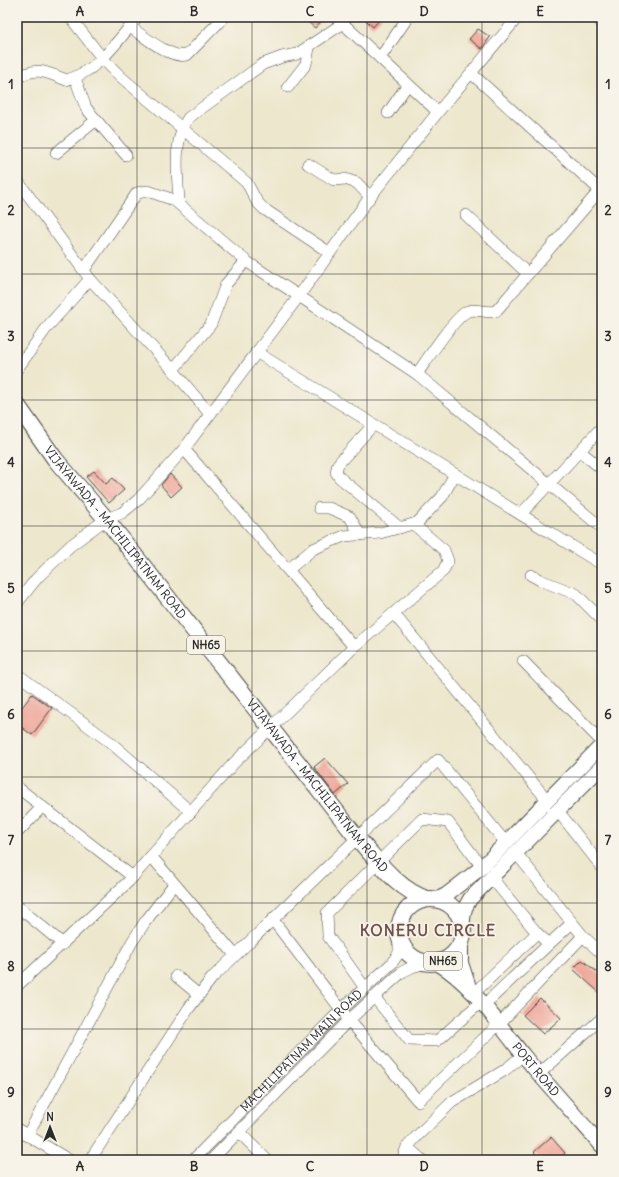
<svg xmlns="http://www.w3.org/2000/svg" width="619" height="1177" font-family="Delius,sans-serif">
  <style>
    .building { fill: #ee998d }
    .lines { fill: none; stroke-linecap: round; stroke-linejoin: round }
    .minor-casing { stroke: #484743; stroke-width: 12 }
    .major-casing { stroke: #484743; stroke-width: 16 }
    .highway-casing { stroke: #484743; stroke-width: 18 }
    .minor { stroke: #fff; stroke-width: 11 }
    .major { stroke: #fff; stroke-width: 14 }
    .highway { stroke: #fff; stroke-width: 16 }
    .grid { fill: none; stroke: #2b2b2b; stroke-width: 1; stroke-opacity: 0.55 }
    .labels { text-anchor: middle; stroke-width: 3.5; stroke-linejoin: round; paint-order: stroke }
    .shield { fill: #f7f3e8; stroke: #686764; stroke-width: 1 }
    .shield-label { font-size: 11px; font-weight: bold; fill: #2b2b2b }
    .street-label { font-size: 12px; fill: #2b2b2b; stroke: #f7f3e8 }
    .district-label { font-size: 16px; font-weight: bold; letter-spacing: 1px; fill: #6f524d; stroke: #f7f3e8 }
    .neatline { fill: none; stroke: #2b2b2b; stroke-width: 1.5 }
    .grid-label { font-size: 13px; text-anchor: middle; font-weight: bold; fill: #2b2b2b }
  </style>
  <rect width="100%" height="100%" fill="#f7f3e8"/>
  <filter id="ink" filterUnits="userSpaceOnUse"><feTurbulence type="fractalNoise" baseFrequency=".025" numOctaves="2"/><feDisplacementMap in="SourceGraphic" scale="8" xChannelSelector="R" yChannelSelector="G"/><feConvolveMatrix kernelMatrix="1 2 1 2 8 2 1 2 1" color-interpolation-filters="sRGB"/></filter>
  <filter id="wash" filterUnits="userSpaceOnUse"><feTurbulence type="fractalNoise" baseFrequency=".012" numOctaves="4" result="noise"/><feDisplacementMap in="SourceGraphic" scale="16" xChannelSelector="R" yChannelSelector="G"/><feGaussianBlur stdDeviation="0.9" result="paint"/><feColorMatrix in="noise" values="0 0 0 0 0 0 0 0 0 0 0 0 0 0 0 0 0 1.4 0 .05"/><feComposite in="paint" operator="in"/></filter>
  <g filter="url(#wash)">
    <rect width="100%" height="100%" fill="#ede7cd"/>
    <g id="blocks">
      <path class="building" d="M302 17H325L315 28Z
        M363 17H382L373 27Z
        M478 29 490 37 482 49 469 39Z
        M94 471 106 484 113 478 124 490 109 503 86 477Z
        M170 474 182 487 171 497 161 485Z
        M32 694 52 708 32 735 17 724V714Z
        M325 758 348 784 335 795 314 767Z
        M582 960 602 976V995L573 969Z
        M540 998 561 1018 543 1034 523 1015Z
        M551 1137 565 1153 559 1160H541L534 1152Z"/>
    </g>
  </g>
  <g filter="url(#ink)">
    <use href="#blocks" fill-opacity="0" stroke="#484743" stroke-width="1"/>
    <g class="lines">
      <defs>
        <g id="minor">
          <path d="M70 17 102 58 121 77 247 183 257 202 264 209 330 253"/>
          <path d="M336 17 438 112"/>
          <path d="M596 17 602 23"/>
          <path d="M130 27C144 36 170 59 187 55L224 17"/>
          <path d="M380 58 408 17"/>
          <path d="M471 73 602 192"/>
          <path d="M17 78C37 66 46 72 66 80 98 72 117 41 138 17"/>
          <path d="M75 78 86 108 126 155"/>
          <path d="M288 87 306 64 309 48"/>
          <path d="M388 113 408 84"/>
          <path d="M56 153 95 121"/>
          <path d="M308 164 334 180 345 179 357 183 370 197"/>
          <path d="M17 180 90 279 173 370 209 413"/>
          <path d="M179 204C178 175 172 142 188 118L263 64 282 57 297 54 342 24"/>
          <path d="M466 215 528 274"/>
          <path d="M84 270 137 193 148 191 174 200 246 261 417 374 602 528"/>
          <path d="M256 352 598 562 602 561"/>
          <path d="M17 369 48 326 90 279"/>
          <path d="M173 370 211 324 226 284 246 261"/>
          <path d="M417 374C426 361 455 316 468 311 478 308 487 314 496 311L600 190"/>
          <path d="M373 425 338 464 336 472 339 477 400 528"/>
          <path d="M184 449 354 647 443 571 448 561 444 550 413 524"/>
          <path d="M581 452 602 469"/>
          <path d="M319 508H329L350 517 360 535"/>
          <path d="M521 514 602 427"/>
          <path d="M289 569 313 549 344 536 380 533 417 523 442 497 455 474"/>
          <path d="M531 575 540 580 576 594 602 620"/>
          <path d="M17 603 37 578 70 546 106 519 122 513 138 500 184 449 299 296 370 197 438 112 518 17"/>
          <path d="M394 614 548 801"/>
          <path d="M523 661 602 742"/>
          <path d="M17 674 110 742 191 812"/>
          <path d="M17 787 133 877"/>
          <path d="M558 811 602 867"/>
          <path d="M17 833 42 807"/>
          <path d="M516 853 583 936 602 954"/>
          <path d="M151 856 235 955"/>
          <path d="M17 906 63 944"/>
          <path d="M273 920 349 1020 418 1101 500 1023 583 936"/>
          <path d="M549 944 572 923"/>
          <path d="M176 976 199 995"/>
          <path d="M17 986 129 881 234 763 354 647"/>
          <path d="M365 988 328 936 327 913 422 819 448 822 482 867"/>
          <path d="M473 994 537 933"/>
          <path d="M375 998 409 1040 437 1041 481 1002"/>
          <path d="M484 1005 549 944 537 933 491 877"/>
          <path d="M539 1074 602 1018"/>
          <path d="M17 1129 69 1160"/>
          <path d="M239 1132 267 1160"/>
          <path d="M27 1136 132 942 145 922 174 884"/>
          <path d="M407 1147 422 1160"/>
          <path d="M90 1160 189 1008 212 978 438 760 506 843"/>
          <path id="s1" d="M193 1160 342 1009 391 964 399 953V937"/>
          <path d="M211 1160 349 1020 402 972 412 967 426 963"/>
          <path d="M402 1160 407 1147 417 1136 452 1102 505 1070 523 1055"/>
        </g>
        <g id="major">
          <path d="M436 900 446 895 482 867 602 745"/>
          <path d="M462 924 465 908 470 899 602 766"/>
          <path d="M461 944V963L470 990"/>
          <path id="s2" d="M437 963C473 984 498 1024 524 1056 549 1087 576 1116 602 1146"/>
        </g>
        <g id="highway">
          <path id="s3" d="M17 405 55 459 106 519 358 839C377 860 398 890 427 899"/>
          <circle cx="431" cy="931" r="32"/>
        </g>
      </defs>
      <use href="#minor" class="minor-casing"/>
      <use href="#major" class="major-casing"/>
      <use href="#highway" class="highway-casing"/>
      <use href="#minor" class="minor"/>
      <use href="#major" class="major"/>
      <use href="#highway" class="highway"/>
    </g>
  </g>
  <path class="grid" d="M137 17V1160M252 17V1160M367 17V1160M482 17V1160M17 148H602M17 274H602M17 400H602M17 526H602M17 651H602M17 777H602M17 903H602M17 1029H602"/>
  <g class="labels">
    <g class="shield">
      <rect x="187" y="636" width="38" height="18" rx="3"/>
      <rect x="424" y="952" width="38" height="18" rx="3"/>
    </g>
    <g class="shield-label">
      <text x="206" y="649">NH65</text>
      <text x="443" y="965">NH65</text>
    </g>
    <g class="street-label">
      <text dy="4" stroke="none"><textPath href="#s3" startOffset="161">VIJAYAWADA - MACHILIPATNAM ROAD</textPath></text>
      <text dy="4" stroke="none"><textPath href="#s3" startOffset="485">VIJAYAWADA - MACHILIPATNAM ROAD</textPath></text>
      <text dy="4" stroke="none"><textPath href="#s1" startOffset="154">MACHILIPATNAM MAIN ROAD</textPath></text>
      <text dy="4" stroke="none"><textPath href="#s2" startOffset="146">PORT ROAD</textPath></text>
    </g>
    <g class="district-label">
      <text x="428" y="936">KONERU CIRCLE</text>
    </g>
  </g>
  <rect width="619" height="1177" fill="none" stroke="#f7f3e8" stroke-width="44"/>
  <g transform="translate(50 1127)" stroke="#f7f3e8" stroke-width="3" paint-order="stroke">
  <path d="M0-3L7 15L0 10L-7 15Z" fill="#2b2b2b"/>
  <text y="-6" font-size="11" font-weight="bold" text-anchor="middle" fill="#2b2b2b">N</text>
  </g>
  <rect x="22" y="22" width="575" height="1133" class="neatline"/>
  <g class="grid-label">
    <text x="80" y="16">A</text>
    <text x="194" y="16">B</text>
    <text x="310" y="16">C</text>
    <text x="424" y="16">D</text>
    <text x="540" y="16">E</text>
    <text x="11" y="89">1</text>
    <text x="608" y="89">1</text>
    <text x="11" y="215">2</text>
    <text x="608" y="215">2</text>
    <text x="11" y="341">3</text>
    <text x="608" y="341">3</text>
    <text x="11" y="467">4</text>
    <text x="608" y="467">4</text>
    <text x="11" y="593">5</text>
    <text x="608" y="593">5</text>
    <text x="11" y="719">6</text>
    <text x="608" y="719">6</text>
    <text x="11" y="845">7</text>
    <text x="608" y="845">7</text>
    <text x="11" y="971">8</text>
    <text x="608" y="971">8</text>
    <text x="11" y="1097">9</text>
    <text x="608" y="1097">9</text>
    <text x="80" y="1171">A</text>
    <text x="194" y="1171">B</text>
    <text x="310" y="1171">C</text>
    <text x="424" y="1171">D</text>
    <text x="540" y="1171">E</text>
  </g>
</svg>
